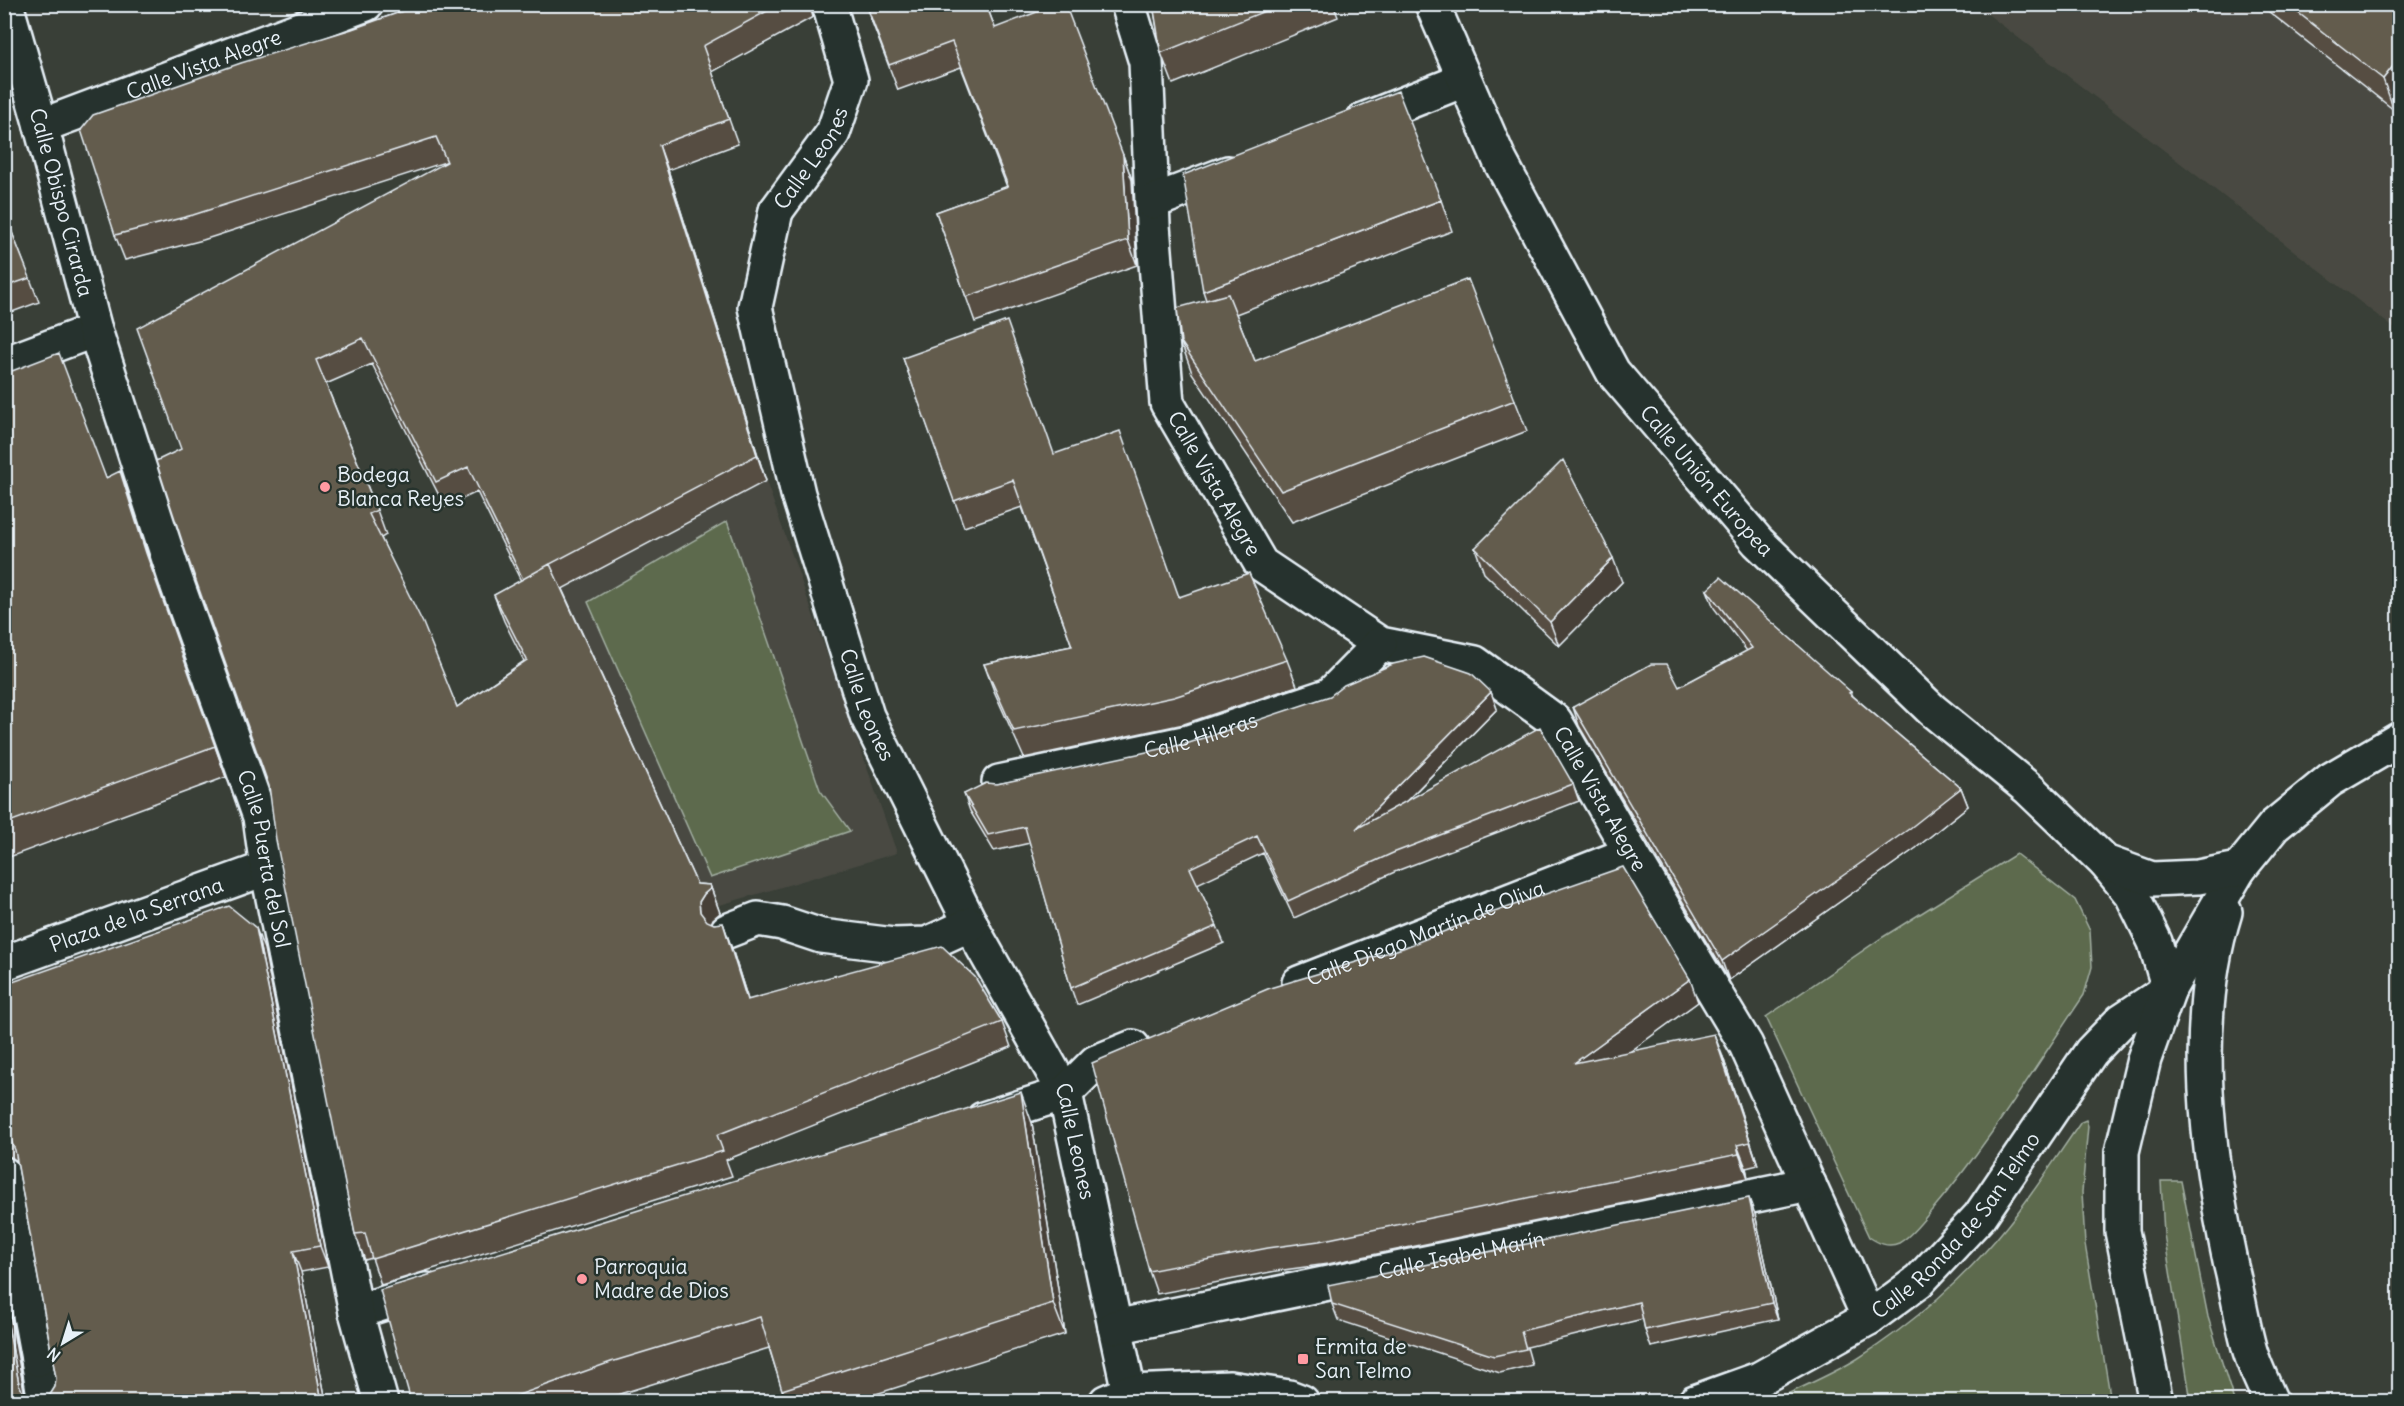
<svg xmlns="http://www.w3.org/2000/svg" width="2404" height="1406" font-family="Delius,sans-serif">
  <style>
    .built { fill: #494a42 }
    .green { fill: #5d6b4d; stroke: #a2aea2; stroke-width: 1.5 }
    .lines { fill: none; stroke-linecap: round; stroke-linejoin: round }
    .pedestrian-casing { stroke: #e8f1f8; stroke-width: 38 }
    .minor-casing { stroke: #e8f1f8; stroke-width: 38 }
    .tertiary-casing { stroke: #e8f1f8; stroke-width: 38 }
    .secondary-casing { stroke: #e8f1f8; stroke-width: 38 }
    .pedestrian { stroke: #26332d; stroke-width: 33 }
    .minor { stroke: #26332d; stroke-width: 33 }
    .tertiary { stroke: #26332d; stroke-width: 33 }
    .secondary { stroke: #26332d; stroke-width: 33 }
    .wall { fill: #564e43; stroke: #e8f1f8; stroke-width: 1.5; fill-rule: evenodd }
    .shaded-wall { fill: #464037; stroke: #e8f1f8; stroke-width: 1.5 }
    .building { fill: #645b4e; stroke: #e8f1f8; stroke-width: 1.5; fill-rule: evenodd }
    .poi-dot { fill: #ff9aa2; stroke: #26332d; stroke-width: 2 }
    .labels { text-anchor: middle; stroke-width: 5; stroke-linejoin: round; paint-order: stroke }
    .street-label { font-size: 21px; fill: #e8f1f8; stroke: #26332d }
    .poi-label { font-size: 21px; fill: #e8f1f8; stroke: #26332d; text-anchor: start }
  </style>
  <rect width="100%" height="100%" fill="#393f37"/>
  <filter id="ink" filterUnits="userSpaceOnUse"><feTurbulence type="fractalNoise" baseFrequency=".0167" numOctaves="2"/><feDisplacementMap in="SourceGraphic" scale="12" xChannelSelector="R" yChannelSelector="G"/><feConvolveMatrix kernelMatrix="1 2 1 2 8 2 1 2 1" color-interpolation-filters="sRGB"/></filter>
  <g filter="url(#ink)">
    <path class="built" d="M1976 5H2399V332Z
      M766 481 897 853 706 909 560 590Z"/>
    <path class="green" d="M727 521 820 790 850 831 710 878 588 602Z
      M2016 854 2075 900 2090 931 2092 967 2084 995C2035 1067 1988 1145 1932 1210 1922 1221 1912 1236 1899 1243 1888 1248 1878 1243 1869 1237L1766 1017 1883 937Z
      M2086 1120 2088 1126 2082 1192 2085 1244 2111 1401H1772C1800 1388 1831 1375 1857 1359 1913 1324 1966 1277 2007 1226 2034 1193 2057 1156 2081 1122Z
      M2161 1181H2181L2208 1317 2234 1401H2191L2164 1234Z"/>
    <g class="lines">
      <defs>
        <g id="pedestrian">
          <path id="s1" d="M776 211 833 133 851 80 829 4"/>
          <path d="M38 1359 45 1402"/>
        </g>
        <g id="minor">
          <path id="s2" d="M1128 4 1146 62 1153 225 1167 403 1261 564 1380 644 1475 663 1555 721 1631 853 1746 1045 1869 1318"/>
          <path d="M1363 120 1464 80"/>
          <path d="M1152 202 1228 173"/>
          <path id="s3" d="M776 211 755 307 798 494 867 716 976 935 1065 1093 1129 1392"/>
          <path d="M4 364 95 330"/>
          <path id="s4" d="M999 782 1189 742 1330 695 1380 644"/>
          <path d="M2105 862 2132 895 2155 942 2169 989"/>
          <path d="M2225 912C2190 1024 2207 1153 2231 1266 2238 1294 2242 1323 2250 1351 2255 1368 2264 1385 2271 1402"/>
          <path d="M727 931 758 919 782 923 821 936 894 945 927 944 971 924"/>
          <path id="s5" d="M4 963 267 868"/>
          <path id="s6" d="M1299 983 1631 853"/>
          <path d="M983 1119 1065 1093 1096 1062 1133 1047"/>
          <path d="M4 1174 38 1359"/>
          <path d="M356 1312 426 1290"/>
          <path id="s7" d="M1115 1327 1809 1184"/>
          <path id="s8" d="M1695 1402 1759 1379 1869 1318 1919 1281 1980 1216 2091 1052 2122 1020 2169 989"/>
          <path d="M2156 1402 2122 1231V1152L2144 1059 2169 989 2239 869"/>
        </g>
        <g id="tertiary">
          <path id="s9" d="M6 4 41 126 95 330 175 578 260 817 267 868 356 1312 381 1402"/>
          <path id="s10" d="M1432 4 1500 161 1613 372 1758 542 1932 710 2029 789 2105 862 2152 879 2198 877 2239 869 2274 826 2330 780 2400 739"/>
          <path id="s11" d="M41 126 366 4"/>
        </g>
        <path id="secondary" d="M1106 1402 1129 1392 1230 1388 1289 1397 1302 1402"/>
      </defs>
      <use href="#pedestrian" class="pedestrian-casing"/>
      <use href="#minor" class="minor-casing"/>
      <use href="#tertiary" class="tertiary-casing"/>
      <use href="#secondary" class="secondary-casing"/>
      <use href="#pedestrian" class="pedestrian"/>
      <use href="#minor" class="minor"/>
      <use href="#tertiary" class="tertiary"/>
      <use href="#secondary" class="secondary"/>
    </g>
    <path class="wall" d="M423 4H812L813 17 712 72 738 144 668 170 766 481 562 589 697 884 710 885 720 913 713 919 711 923 714 924 723 923 732 949 748 1000 1002 1022 1011 1047 726 1160 732 1176 381 1285 372 1258 365 1260 355 1234 269 786 181 449 445 162 203 240 125 260 115 235 352 29ZM372 364 445 507 477 492 521 581 494 595 504 621 524 661 457 707 381 538 386 535 377 510 326 384Z
      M865 4H986L995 28 1123 155 1132 180 1137 265 975 322 936 212 1007 187 961 67 898 90Z
      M1153 4H1333L1338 17 1173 84 1161 53Z
      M2259 4H2400V103L2394 110Z
      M1441 200 1452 231 1236 314 1255 361 1515 400 1527 431 1292 522 1192 373 1181 342 1206 300 1203 291Z
      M4 212 39 302 4 315Z
      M903 358 1054 454 1180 597 1287 660 1297 686 1184 724 1024 758 994 691 984 664 1072 646 1022 507 964 527Z
      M4 374 131 502 157 584 226 777 4 859Z
      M1475 548 1622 582 1559 646 1484 573Z
      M1707 590 1851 692 1853 696 1961 788 1968 806 1916 848 1729 980 1579 726 1573 707 1679 687 1747 651 1714 608Z
      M1491 692 1497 709 1406 802 1573 784 1579 801 1399 870 1294 918 1263 853 1197 884 1217 926 1224 943 1077 1005 1071 988 1030 843 994 851 970 811 964 794 997 784Z
      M264 949 328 1267 301 1272 326 1401H4V1283L25 1394 31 1399H40L50 1395 55 1387 56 1378 17 1161 11 1157 4 1156V985Z
      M1698 1002 1630 1051 1723 1057 1758 1165 1746 1168 1748 1178 1328 1264 1276 1271 1157 1294 1149 1271Z
      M1032 1123 1065 1334 854 1401H786L769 1348 623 1393 600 1401H411Z
      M1755 1214 1778 1319 1651 1347 1645 1330 1643 1319 1527 1347 1532 1365 1500 1373 1338 1320 1332 1304Z"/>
    <path class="shaded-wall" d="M809 4H812L813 17Z
      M2400 57V103L2394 110 2383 79Z
      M659 145 668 170 766 481 757 455Z
      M1123 155 1132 180 1137 265 1128 240Z
      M120 471 131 502 157 584 226 777 146 553Z
      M1613 558 1622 582 1559 646 1550 622Z
      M1491 692 1497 709 1362 846 1356 829Z
      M1961 788 1968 806 1916 848 1729 980 1722 961Z
      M711 888 720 913 713 919 709 928 700 912 699 902 704 894Z
      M723 923 732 949 756 1025 747 1000Z
      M256 928 264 949 328 1267 320 1246Z
      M1690 979 1698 1002 1583 1086 1574 1063Z
      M1714 1034 1723 1057 1758 1165 1750 1142Z
      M1021 1092 1032 1123 1065 1334 1053 1303Z
      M1737 1145 1746 1168 1748 1178 1739 1154Z
      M1749 1198 1755 1214 1778 1319 1772 1303Z
      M293 1251 301 1272 326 1401H322Z
      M4 1283 26 1401 19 1384 4 1304Z"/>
    <path class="building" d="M423 4H780L703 46 729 119 659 145 757 455 550 564 697 884 710 885 711 888 704 894 699 902 700 912 707 921 714 924 723 923 747 1000 942 946 975 977 1002 1022 717 1135 723 1151 372 1259 365 1233 355 1234 276 840 269 786 184 547 156 461 181 449 137 328 447 162 436 137 193 215 115 235 81 130 93 115 241 63 352 29ZM363 338 436 482 468 467 523 579 550 564 494 595 527 660 457 707 423 623 369 514 377 510 316 360Z
      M866 4H986L995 28 1058 4H1065L1123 155 1128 240 966 297 936 212 1008 186 952 42 889 65Z
      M1153 4H1282L1161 53Z
      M2287 4H2400V57L2383 79Z
      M1398 91 1441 200 1203 291 1183 175Z
      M4 212 30 278 4 287Z
      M1468 279 1515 400 1281 491 1181 342 1177 308 1228 294 1255 361Z
      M1007 321 1054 454 1120 431 1179 597 1249 573 1287 660 1174 697 1014 731 984 664 1072 646 1013 480 954 501 903 358Z
      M59 353 106 478 120 471 146 553 215 746 4 824V374Z
      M1563 460 1613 558 1550 622 1475 548Z
      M1721 577 1851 692 1849 693 1961 788 1909 829 1722 961 1573 707 1651 664H1667L1679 687 1752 648 1707 590Z
      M1424 657 1471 673 1491 692 1356 829 1540 727 1573 784 1393 853 1288 901 1257 836 1190 868 1217 926 1071 988 1025 827 988 835 964 794 986 783 997 784 1189 743 1330 696 1344 685 1393 664Z
      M1623 867 1690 979 1574 1063 1714 1034 1750 1142 1737 1145 1739 1154 1319 1241 1268 1248 1149 1271 1092 1063 1270 988 1403 948 1480 917Z
      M229 906 256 928 320 1246 293 1251 322 1401H4V1304L19 1384 23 1393 31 1399H40L50 1395 55 1387 56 1378 15 1150 11 1141 4 1137V985Z
      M1021 1092 1053 1303 782 1390 760 1317 611 1362 502 1401H411L380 1290Z
      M1749 1198 1772 1303 1645 1330 1639 1302 1521 1331 1526 1349 1494 1356 1332 1304 1328 1285Z"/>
  </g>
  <g class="poi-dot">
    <circle cx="325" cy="487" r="6"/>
    <circle cx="582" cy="1279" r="6"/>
    <rect x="1297" y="1353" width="12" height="12" rx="3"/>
  </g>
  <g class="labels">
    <g class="street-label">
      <text dy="7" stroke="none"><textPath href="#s11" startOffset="174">Calle Vista Alegre</textPath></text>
      <text dy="7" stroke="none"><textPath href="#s1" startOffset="64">Calle Leones</textPath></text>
      <text dy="7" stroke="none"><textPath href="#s9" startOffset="206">Calle Obispo Cirarda</textPath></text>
      <text dy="7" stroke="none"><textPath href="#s10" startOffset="554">Calle Unión Europea</textPath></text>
      <text dy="7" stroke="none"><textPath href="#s2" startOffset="496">Calle Vista Alegre</textPath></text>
      <text dy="7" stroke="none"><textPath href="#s3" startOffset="512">Calle Leones</textPath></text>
      <text dy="7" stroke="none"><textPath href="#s4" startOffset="207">Calle Hileras</textPath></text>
      <text dy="7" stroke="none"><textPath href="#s2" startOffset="1018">Calle Vista Alegre</textPath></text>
      <text dy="7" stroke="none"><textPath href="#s9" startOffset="894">Calle Puerta del Sol</textPath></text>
      <text dy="7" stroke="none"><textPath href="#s5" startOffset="141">Plaza de la Serrana</textPath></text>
      <text dy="7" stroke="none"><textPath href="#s6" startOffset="136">Calle Diego Martín de Oliva</textPath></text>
      <text dy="7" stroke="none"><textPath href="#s3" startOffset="998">Calle Leones</textPath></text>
      <text dy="7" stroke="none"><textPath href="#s8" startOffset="322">Calle Ronda de San Telmo</textPath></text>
      <text dy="7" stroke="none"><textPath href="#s7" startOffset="354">Calle Isabel Marín</textPath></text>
    </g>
    <g class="poi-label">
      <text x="337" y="482">Bodega<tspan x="337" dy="24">Blanca Reyes</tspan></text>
      <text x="594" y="1274">Parroquia<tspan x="594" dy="24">Madre de Dios</tspan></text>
      <text x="1315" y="1354">Ermita de<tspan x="1315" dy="24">San Telmo</tspan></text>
    </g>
  </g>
  <rect width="2404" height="1406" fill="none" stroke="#26332d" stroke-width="24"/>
  <rect x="12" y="12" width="2380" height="1382" fill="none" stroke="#e8f1f8" stroke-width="2" filter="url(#ink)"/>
  <g transform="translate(63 1343) rotate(218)" stroke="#26332d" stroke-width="4.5" paint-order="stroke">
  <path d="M0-4.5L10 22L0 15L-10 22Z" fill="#e8f1f8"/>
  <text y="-9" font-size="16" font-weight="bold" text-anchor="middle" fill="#e8f1f8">N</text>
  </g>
</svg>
